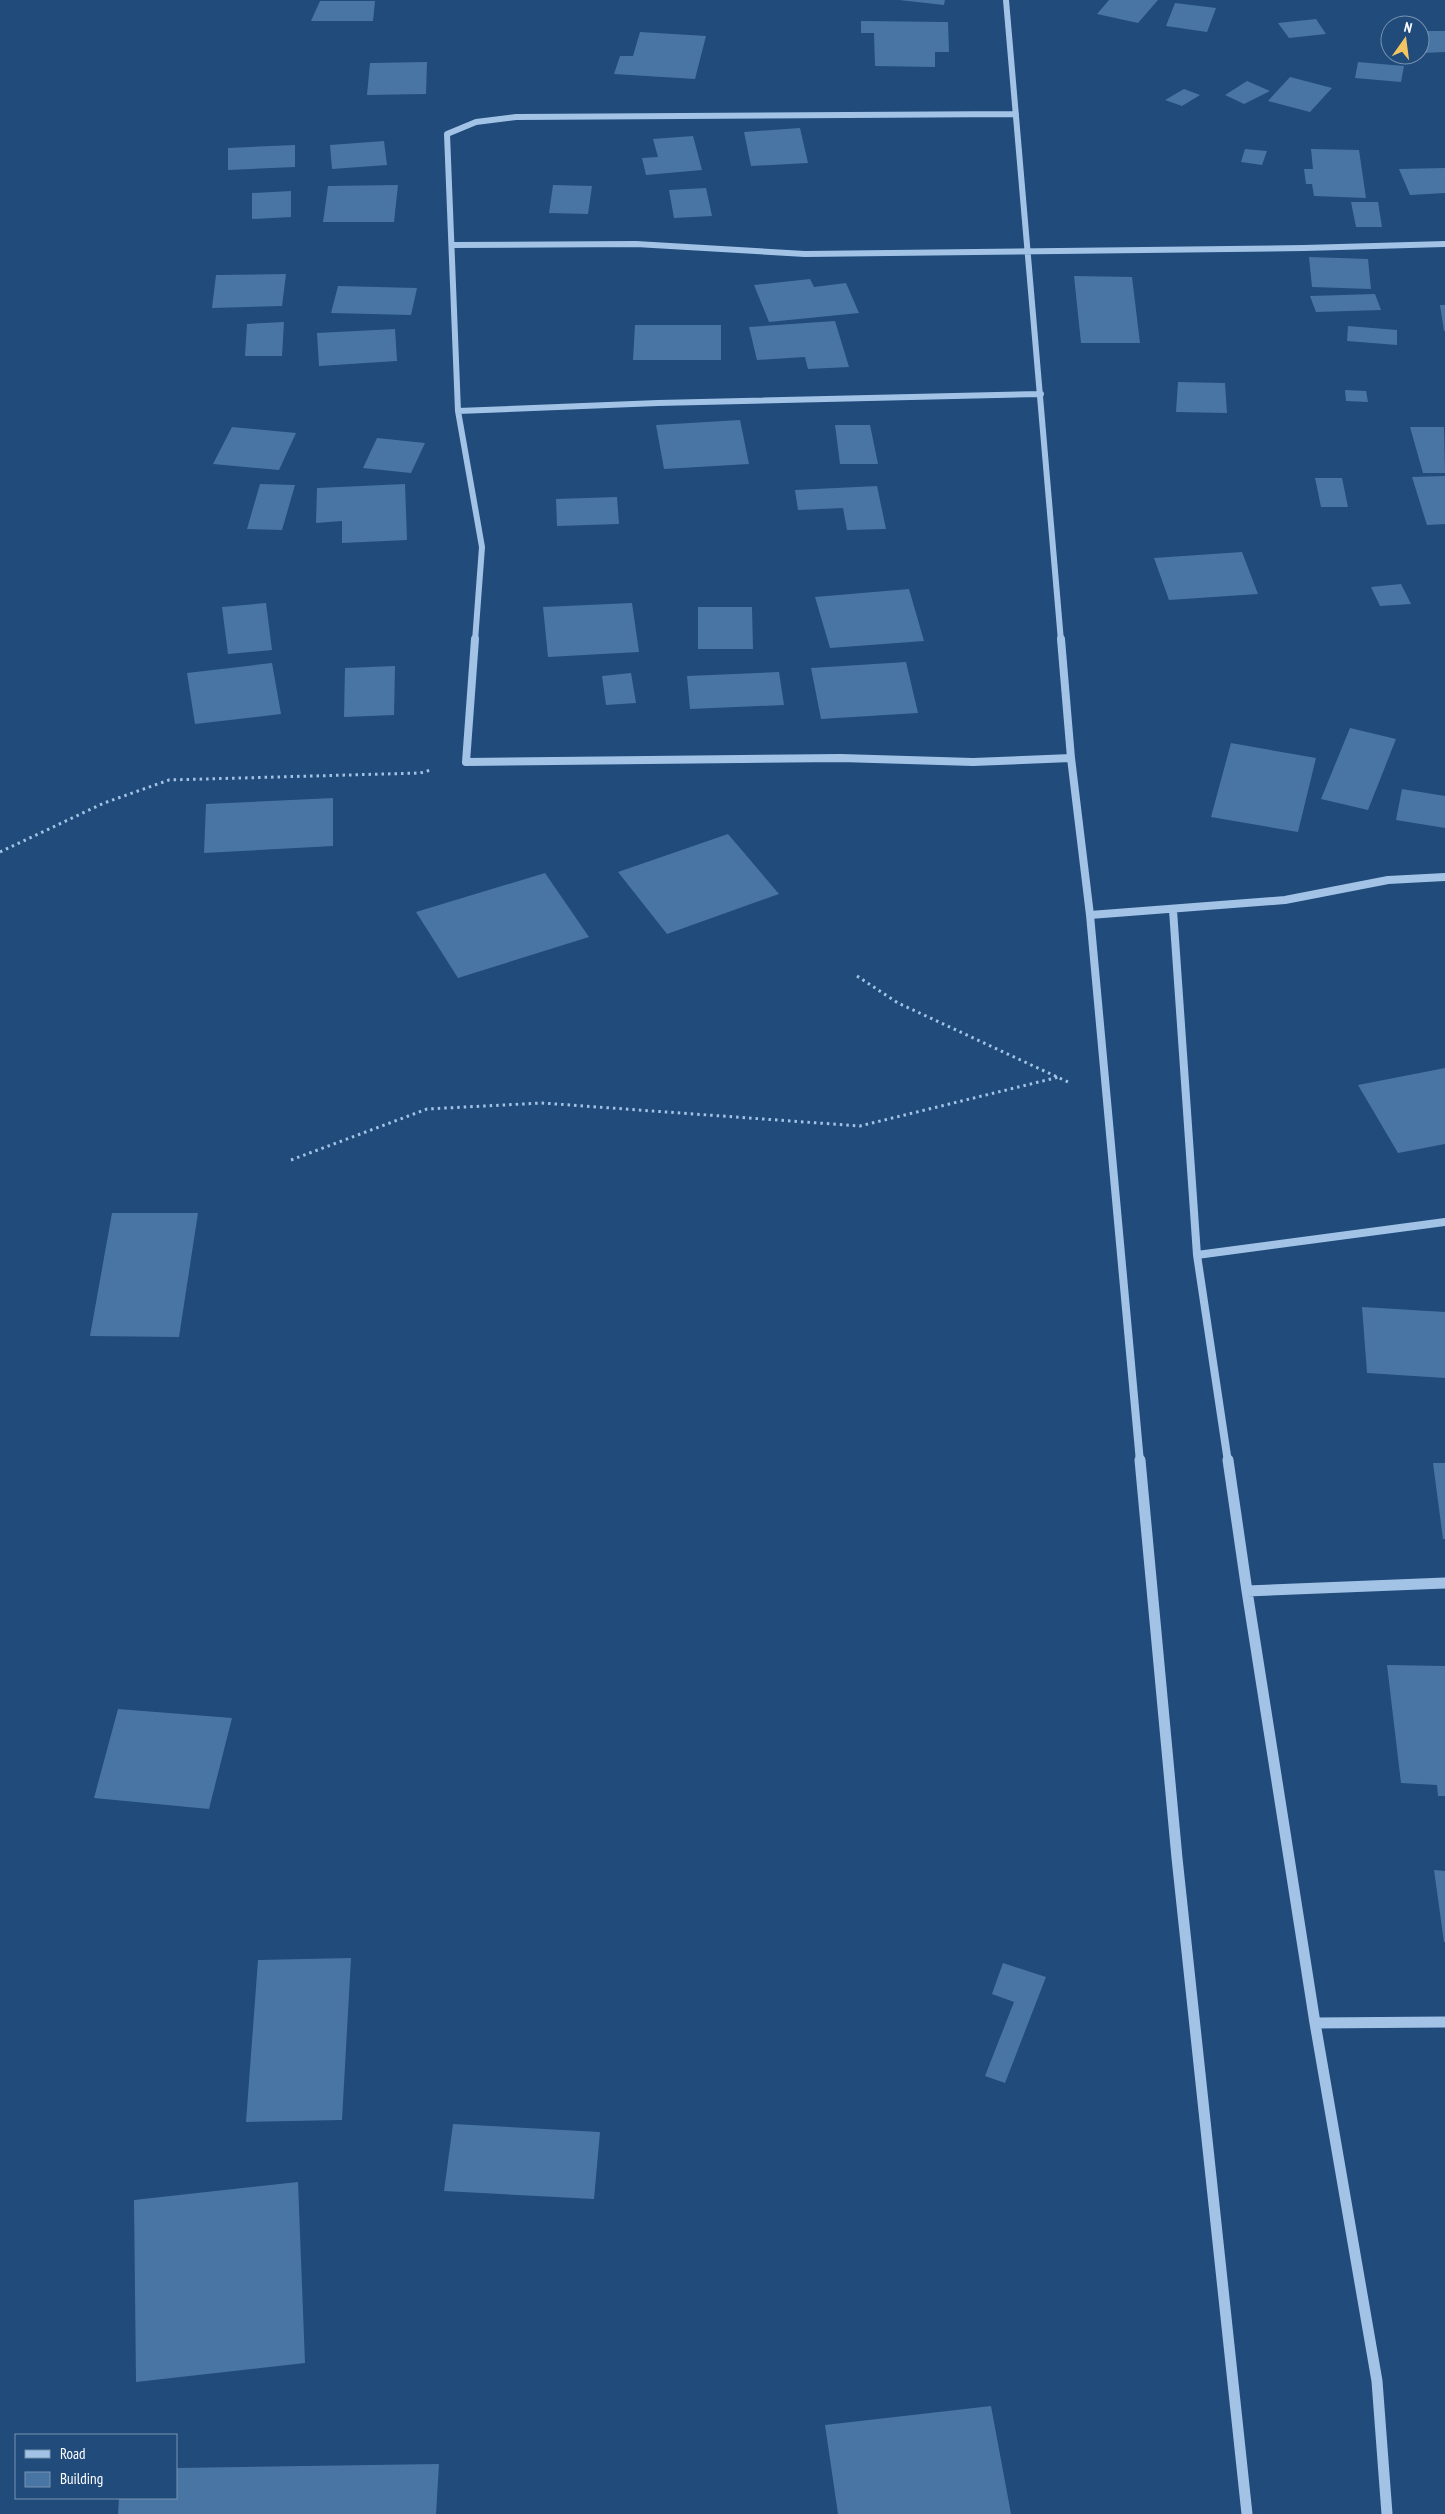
<svg xmlns="http://www.w3.org/2000/svg" width="1445" height="2514" font-family="'PT Sans Narrow',sans-serif">
  <style>
    .building { fill: #4975a5 }
    .lines { fill: none; stroke-linecap: round; stroke-linejoin: round }
    .path { stroke: #a2c3e6; stroke-width: 3; stroke-dasharray: 2.5 4; stroke-linecap: butt }
    .minor-far2 { stroke: #a2c3e6; stroke-width: 6 }
    .minor-far1 { stroke: #a2c3e6; stroke-width: 8 }
    .minor { stroke: #a2c3e6; stroke-width: 11 }
  </style>
  <rect width="100%" height="100%" fill="#204b7b"/>
  <path class="building" d="M899 0H945L944 5Z
    M1109 0H1158L1138 23 1097 14Z
    M320 1H375L373 21H311Z
    M1175 3 1216 8 1207 32 1166 26Z
    M1316 19 1326 34 1289 38 1278 23Z
    M861 21 948 22 949 52H935V67L875 66 874 33H861Z
    M1420 31H1445V52L1422 53Z
    M640 32 706 36 695 79 614 74 620 56H633Z
    M427 62 426 94 367 95 370 63Z
    M1358 62 1404 66 1401 82 1355 78Z
    M1290 77 1332 88 1310 112 1268 101Z
    M1247 81 1270 91 1244 104 1225 95Z
    M1184 89 1200 95 1182 106 1165 100Z
    M800 128 808 163 751 166 744 132Z
    M693 136 702 170 646 175 642 158 658 157 653 139Z
    M384 141 387 165 332 169 330 145Z
    M295 145V167L228 170V148Z
    M1245 149 1267 151 1262 165 1241 162Z
    M1311 149 1359 150 1366 198 1314 196 1312 184H1306L1304 169H1313Z
    M1445 168V193L1410 195 1399 169Z
    M398 185 394 222H323L328 186Z
    M553 185 592 186 588 214 549 213Z
    M706 188 712 216 674 218 669 190Z
    M291 191V217L252 219V193Z
    M1351 202H1378L1382 227H1356Z
    M1309 257 1368 259 1371 289 1312 287Z
    M286 274 282 306 212 308 216 275Z
    M1074 276 1132 277 1140 343H1081Z
    M810 279 814 287 846 283 859 313 769 322 754 285Z
    M338 286 417 288 411 315 331 313Z
    M1375 294 1381 310 1316 312 1310 296Z
    M1440 305H1445V331H1444Z
    M835 321 849 367 808 369 805 357 757 360 749 327Z
    M284 322 282 356H245L247 324Z
    M635 325H721V360H633Z
    M1348 326 1397 330V345L1347 341Z
    M395 329 397 361 319 366 317 333Z
    M1178 382 1225 383 1227 413 1176 412Z
    M1345 390 1366 391 1368 402 1346 401Z
    M740 420 749 464 664 469 656 425Z
    M835 425H870L878 464H840Z
    M232 427 296 433 279 470 213 464Z
    M1410 427H1444L1445 473H1423Z
    M377 438 425 443 411 473 363 468Z
    M1445 476V524L1427 525 1412 477Z
    M1315 478H1342L1348 507H1321Z
    M260 484 295 485 282 530 247 529Z
    M405 484 407 540 342 543V521L316 523 317 488Z
    M877 486 886 529 847 530 843 508 798 510 795 490Z
    M617 497 619 524 557 526 556 499Z
    M1242 552 1258 594 1169 600 1154 558Z
    M1401 584 1411 604 1380 606 1371 587Z
    M909 589 924 641 830 648 815 597Z
    M266 603 272 650 228 654 222 607Z
    M632 603 639 652 548 657 543 607Z
    M698 607H752L753 649H698Z
    M906 662 918 713 821 719 811 668Z
    M272 663 281 714 195 724 187 673Z
    M395 666 394 715 344 717 345 668Z
    M779 672 784 705 690 709 687 676Z
    M631 673 636 703 606 705 602 676Z
    M1350 728 1396 739 1368 810 1321 799Z
    M1231 743 1316 758 1298 832 1211 817Z
    M1402 789 1445 796V828L1396 820Z
    M333 798V846L204 853 206 804Z
    M728 834 779 894 667 934 618 872Z
    M545 873 589 937 458 978 416 912Z
    M1445 1068V1144L1398 1153 1358 1085Z
    M112 1213H198L179 1337 90 1336Z
    M1362 1307 1445 1312V1378L1367 1373Z
    M1433 1463H1445V1539H1443Z
    M1387 1665 1445 1666V1796H1438L1437 1785 1401 1783Z
    M118 1709 232 1718 209 1809 94 1798Z
    M1434 1870 1445 1871V1942H1444Z
    M351 1958 342 2120 246 2122 258 1960Z
    M1003 1963 1046 1977 1005 2083 985 2076 1014 2002 992 1994Z
    M453 2124 600 2132 594 2199 444 2191Z
    M298 2182 305 2363 136 2382 134 2200Z
    M991 2406 1011 2514H838L825 2425Z
    M439 2464 436 2514H118L119 2498H176V2468Z"/>
  <g class="lines">
    <path class="path" d="M0 852 104 803 169 780 420 773 431 770
      M857 976 898 1003 1068 1082
      M291 1160 427 1109 542 1103 860 1126 1059 1077"/>
    <path class="minor-far2" d="M1006 0 1061 641
      M452 245 636 244 805 254 1304 248 1445 244
      M458 411 658 403 1041 394
      M475 641 482 547 458 411 447 134 476 122 516 117 1016 114"/>
    <path class="minor-far1" d="M475 639 466 762 841 758 973 762 1071 758
      M1061 639 1071 758 1090 915 1140 1462
      M1173 910 1197 1255
      M1090 915 1285 900 1388 880 1445 877
      M1228 1462 1197 1255 1445 1222"/>
    <path class="minor" d="M1140 1460 1177 1858 1247 2514
      M1228 1460 1247 1591
      M1315 2023 1445 2022
      M1387 2514 1377 2381 1315 2023 1247 1591 1445 1583"/>
  </g>
  <rect x="15" y="2434" width="162" height="65" fill="#204b7b" stroke="#7993b0"/>
  <rect x="25" y="2450" width="25" height="8" fill="#a2c3e6" stroke="#7993b0"/>
  <text x="60" y="2459" font-size="15" fill="#ffffff">Road</text>
  <rect x="25" y="2472" width="25" height="15" fill="#4975a5" stroke="#7993b0"/>
  <text x="60" y="2484" font-size="15" fill="#ffffff">Building</text>
  <g transform="translate(1405 40) rotate(14)"><circle r="24" fill="#204b7b" stroke="#7993b0"/>
  <path d="M0-4L9 19L0 12L-9 19Z" fill="#f3c563"/>
  <text y="-8" font-size="14" font-weight="bold" text-anchor="middle" fill="#ffffff">N</text>
  </g>
</svg>
